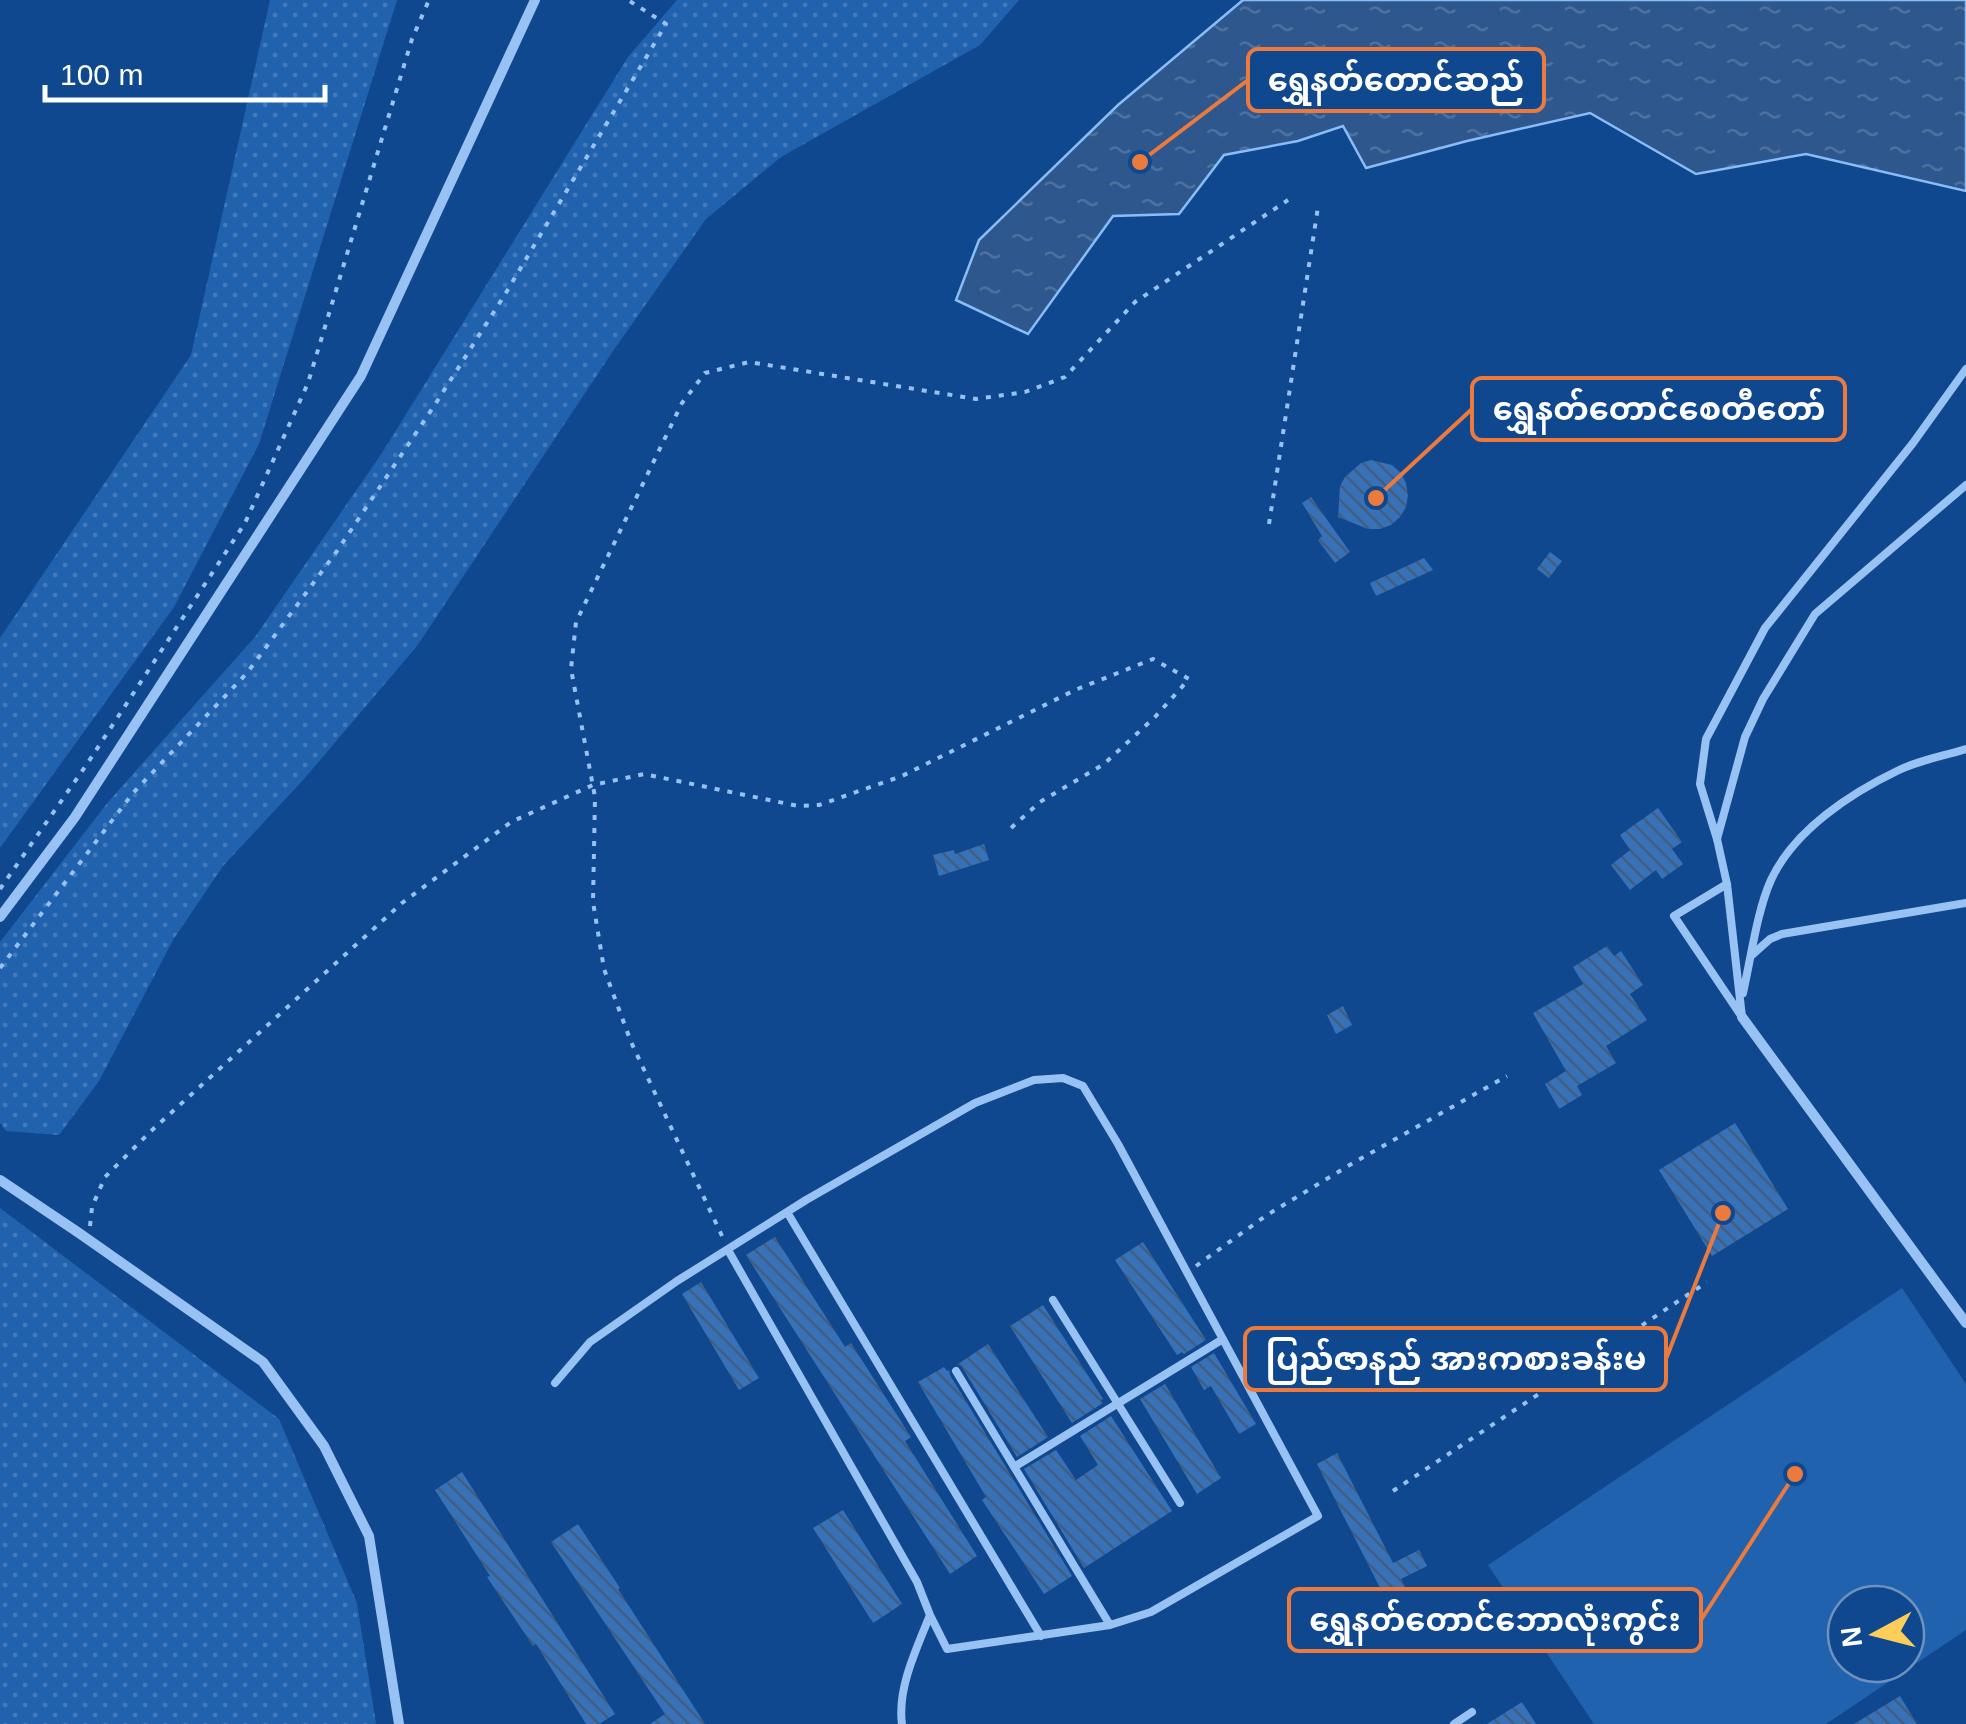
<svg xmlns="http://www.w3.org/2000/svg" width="1966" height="1724" font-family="Arial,'Noto Sans Myanmar',sans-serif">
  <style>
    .grass { fill: url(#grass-dots) }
    .garden { fill: #2162ae; fill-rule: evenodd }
    .water { fill: url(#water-ripples); stroke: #89bdf7; stroke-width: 2.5 }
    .building { fill: url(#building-back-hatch) }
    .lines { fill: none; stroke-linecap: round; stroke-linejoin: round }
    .path { stroke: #98c2f3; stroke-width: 4; stroke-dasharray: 5 8; stroke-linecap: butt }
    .lane { stroke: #98c2f3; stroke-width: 8 }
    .street { stroke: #98c2f3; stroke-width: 10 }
    .leader { fill: none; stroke: #ed7a3d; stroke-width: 4 }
    .callout-dot { fill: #ed7a3d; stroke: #0f488f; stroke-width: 4 }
    .callout { fill: #0f488f; stroke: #ed7a3d; stroke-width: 4 }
    .callout-label { font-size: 32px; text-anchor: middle; font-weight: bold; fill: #fff }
  </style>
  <defs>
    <pattern id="grass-dots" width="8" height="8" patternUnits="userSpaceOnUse" patternTransform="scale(2.5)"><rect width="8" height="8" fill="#2162ae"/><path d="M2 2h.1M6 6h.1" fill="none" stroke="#427aba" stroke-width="1.8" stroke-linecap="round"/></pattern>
    <pattern id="water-ripples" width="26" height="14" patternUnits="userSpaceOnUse" patternTransform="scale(2.5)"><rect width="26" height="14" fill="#2e588d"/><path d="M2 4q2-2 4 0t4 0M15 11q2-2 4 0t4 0" fill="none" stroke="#4d719e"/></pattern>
    <pattern id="building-back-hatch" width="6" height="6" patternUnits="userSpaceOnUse" patternTransform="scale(2.5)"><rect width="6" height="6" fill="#3772b9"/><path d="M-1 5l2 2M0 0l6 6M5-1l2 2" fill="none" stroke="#435d7d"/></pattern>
  </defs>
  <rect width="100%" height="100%" fill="#0f488f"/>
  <path class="grass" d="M270 0H397L259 444 174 607 0 848V638L191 355Z
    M677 0H1019L980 45 781 157 706 219 613 351 417 646 304 779 223 866 173 940 99 1081 59 1135 6 1131 0 1123V942L109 801 255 637 382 453 628 57Z
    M0 1208 279 1419 357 1603 376 1724H0Z"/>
  <path class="garden" d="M1902 1288 1966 1384V1630L1826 1724H1594L1488 1565ZM1846 1604H1906V1664H1846Z"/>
  <path class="water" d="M1243 0H1966V191L1806 154 1696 174 1590 113 1467 141 1366 168 1343 126 1298 141 1224 155 1179 214 1113 216 1028 334 956 300 979 240 1118 105Z"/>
  <path class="building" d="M1371 460 1392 465 1401 473 1406 483 1408 495 1406 507 1400 517 1391 525 1380 529H1368L1338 517 1340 486 1345 477 1361 463Z
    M1311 497 1350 552 1335 563 1318 540 1322 536 1302 503Z
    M1550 552 1562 561 1549 578 1537 569Z
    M1424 558 1433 570 1376 596 1370 583Z
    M1658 808 1682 842 1672 849 1683 864 1662 879 1656 870 1630 890 1611 865 1630 850 1620 835Z
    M984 844 989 860 939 876 933 855 954 850 955 854Z
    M1607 946 1614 956 1621 951 1643 985 1630 994 1647 1020 1606 1046 1616 1063 1577 1086 1582 1095 1559 1109 1545 1084 1566 1071 1533 1013 1583 984 1573 967Z
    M1343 1006 1352 1025 1336 1034 1327 1015Z
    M1735 1123 1788 1209 1712 1256 1659 1170Z
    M775 1237 845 1347 851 1343 911 1437 905 1441 977 1556 950 1574 746 1255Z
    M1143 1242 1206 1340 1184 1354 1182 1352 1177 1355 1115 1260Z
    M701 1282 759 1378 739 1390 682 1294Z
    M1043 1305 1103 1399 1101 1400 1103 1403 1072 1423 1010 1326Z
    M988 1344 1048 1437 1017 1457 962 1367 958 1364Z
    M1214 1353 1256 1424 1239 1434 1211 1386 1204 1390 1191 1367Z
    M944 1367 947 1371 949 1370 950 1375 1072 1576 1044 1594 982 1500 986 1497 918 1382Z
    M1165 1384 1221 1478 1197 1494 1140 1399Z
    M1111 1416 1172 1511 1084 1568 1024 1469 1056 1450 1076 1480 1098 1465 1080 1436Z
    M1337 1453 1393 1563 1419 1550 1427 1566 1401 1579 1423 1623 1403 1633 1317 1464Z
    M462 1472 615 1714 599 1724H586L536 1644 533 1646 487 1577 490 1576 435 1490Z
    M843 1510 902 1604 873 1623 813 1528Z
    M578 1524 620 1588 618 1589 705 1724H650L665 1714 551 1542Z
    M1900 1696 1917 1724H1854Z
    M1522 1702 1536 1724H1487Z"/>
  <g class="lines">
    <path class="path" d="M1269 524 1318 207
      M0 889 87 764 245 523 308 383 412 39 429 0
      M0 968 133 793 247 673 337 551 436 403 504 296 666 24 628 0
      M90 1226 92 1207 105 1177 150 1132 402 903 511 822 593 785 644 774 798 806 819 805 902 776 1075 690 1153 659 1189 679 1155 717 1104 764 1040 802 1011 828
      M722 1236 631 1042 604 969 593 902 595 797 571 669 576 622 682 403 705 373 749 362 976 399 1025 392 1065 377 1135 302 1288 200
      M1196 1266 1267 1215 1353 1163 1507 1076
      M1393 1491 1707 1282"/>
    <path class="lane" d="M1717 839 1745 737 1763 699 1815 614 1966 485
      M1727 884 1674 916 1740 1014
      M1752 955 1770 939 1782 934 1966 903
      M1743 993C1751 958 1757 911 1771 880 1794 830 1851 793 1899 770 1920 760 1944 756 1966 749
      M1742 1017 1727 884 1717 839 1700 784 1706 739 1765 628 1913 443 1966 369
      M787 1212 1041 1636
      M728 1250 917 1582 930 1615C917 1648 897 1688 902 1724
      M1053 1300 1180 1503
      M956 1371 1110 1625
      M555 1383 590 1342 677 1281 806 1200 975 1103 1034 1080 1063 1078 1083 1086 1118 1144 1318 1516 1151 1612 1110 1625 947 1649 930 1615
      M1014 1467 1223 1339
      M1454 1724 1472 1712"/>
    <path class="street" d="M0 917 75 817 361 376 535 0
      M1742 1017 1966 1323
      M0 1180 79 1233 263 1362 324 1446 369 1536 399 1724"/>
  </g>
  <path class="leader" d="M1140 162L1248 80M1376 498L1472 409M1723 1213L1666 1359M1795 1474L1701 1620"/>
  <g class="callout-dot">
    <circle cx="1140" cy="162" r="10"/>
    <circle cx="1376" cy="498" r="10"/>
    <circle cx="1723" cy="1213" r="10"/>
    <circle cx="1795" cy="1474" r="10"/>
  </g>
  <g class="callout">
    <rect x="1248" y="49" width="296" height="62" rx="10"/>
    <rect x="1472" y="378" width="373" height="62" rx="10"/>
    <rect x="1245" y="1328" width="421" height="62" rx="10"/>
    <rect x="1289" y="1589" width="412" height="62" rx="10"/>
  </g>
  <g class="callout-label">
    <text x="1396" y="91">ရွှေနတ်တောင်ဆည်</text>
    <text x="1659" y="420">ရွှေနတ်တောင်စေတီတော်</text>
    <text x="1456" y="1370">ပြည်ဇာနည် အားကစားခန်းမ</text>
    <text x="1495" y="1631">ရွှေနတ်တောင်ဘောလုံးကွင်း</text>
  </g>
  <g transform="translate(1876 1634) rotate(263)"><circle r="48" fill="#0f488f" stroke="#6f91bc" stroke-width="2.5"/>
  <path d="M0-8L18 38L0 25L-18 38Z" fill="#ffce5a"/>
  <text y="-15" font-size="28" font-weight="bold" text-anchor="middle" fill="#ffffff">N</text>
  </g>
  <path d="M45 85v15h280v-15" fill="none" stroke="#ffffff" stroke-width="5"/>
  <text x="60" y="85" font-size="30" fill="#ffffff" stroke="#0f488f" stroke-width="8" paint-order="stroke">100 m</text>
</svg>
